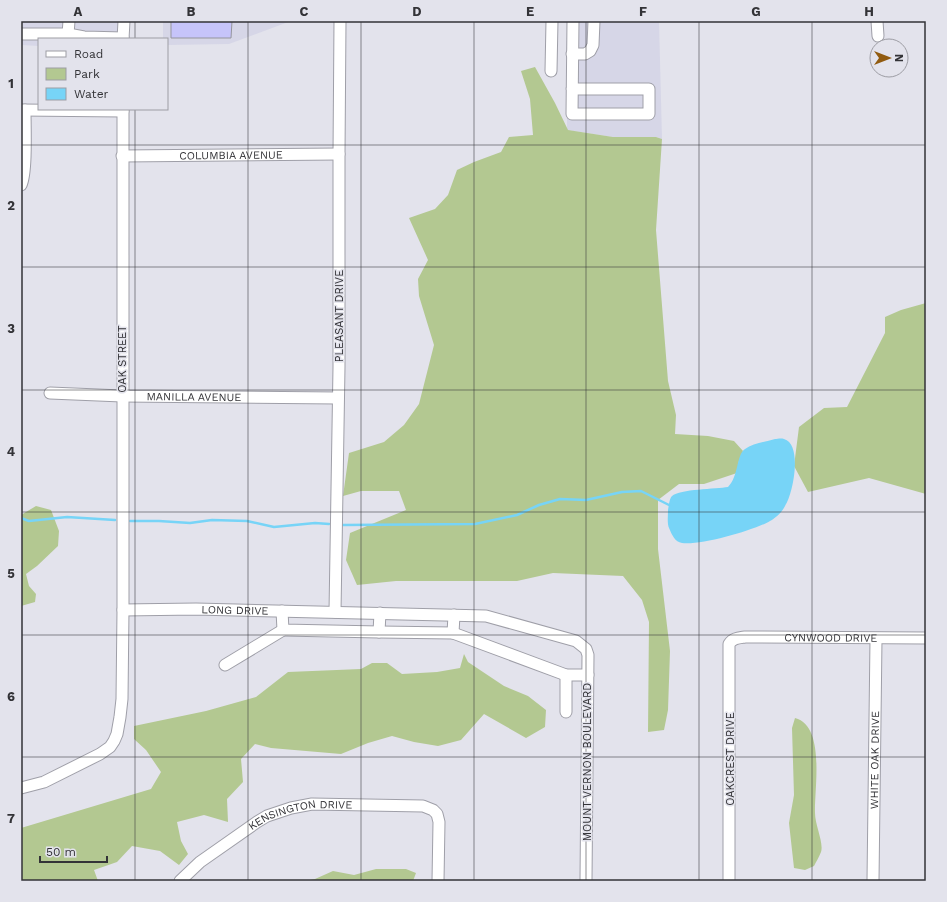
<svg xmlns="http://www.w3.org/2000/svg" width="947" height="902" font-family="'Work Sans',sans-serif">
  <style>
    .built { fill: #d6d6e7 }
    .green { fill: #b3c891 }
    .water { fill: #77d4f7 }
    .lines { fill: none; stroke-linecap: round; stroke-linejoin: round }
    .stream { stroke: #77d4f7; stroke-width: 2.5 }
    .building { fill: #c6c4fa; stroke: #95959d }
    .minor-casing { stroke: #9f9fa8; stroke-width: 13 }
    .minor { stroke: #fff; stroke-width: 11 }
    .grid { fill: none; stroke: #333337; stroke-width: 1; stroke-opacity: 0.55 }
    .labels { text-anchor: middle; stroke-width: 3; stroke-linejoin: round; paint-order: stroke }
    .street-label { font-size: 11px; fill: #333337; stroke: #e3e3ec }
    .neatline { fill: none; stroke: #333337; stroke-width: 1.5 }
    .grid-label { font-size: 13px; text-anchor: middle; font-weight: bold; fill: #333337 }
  </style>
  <rect width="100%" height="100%" fill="#e3e3ec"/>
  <path class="built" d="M21 21H124L123 39H39V46L21 45Z
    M163 21H291L229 44 167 45V39H163Z
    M567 21H659L662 139 656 137H613L567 130Z"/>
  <path class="green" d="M535 67 555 103 568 130 613 137H656L662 139 656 230 668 381 676 415 675 434 708 436 734 441 743 451 739 461 737 473 704 484H679L658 500V549L670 651 668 710 664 730 648 732 649 622 642 600 623 576 553 573 517 581H396L357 585 346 560 350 533 406 510 399 491H361L343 496 349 453 384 442 404 425 419 404 434 345 419 296 418 279 428 260 409 218 435 209 448 195 457 170 474 162 501 152 509 137 533 135 530 99 521 71Z
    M926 303V494L869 478 808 492 794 466 799 427 824 408 847 407 885 333V317L901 310Z
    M36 506 51 510 59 531 58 546 37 566 26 574 29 586 36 594 35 602 21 606V515Z
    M464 654 468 662 504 686 528 696 546 710 545 727 526 738 484 714 461 740 438 746 414 742 392 736 368 743 341 754 271 748 255 744 241 759 243 782 227 799 228 822 204 815 177 822 181 841 188 854 179 865 160 851 132 846 117 862 94 870 98 881H21V828L151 789 161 772 146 750 134 739V726L206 711 256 697 288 672 361 669 372 663H387L402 674 437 672 460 668Z
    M795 718C826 726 814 790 815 813 815 825 824 843 821 852 819 857 816 862 814 866L805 870 794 868 789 823 794 795 792 728Z
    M376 869H406L416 873 413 881H306L315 879 333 871 354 875Z"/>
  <path class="water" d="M775 439C777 439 781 438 784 439 803 444 793 495 785 506 782 512 776 518 770 521 755 530 699 546 682 543 675 542 672 535 669 528 667 523 668 516 668 510 669 506 669 499 672 496 680 489 716 489 728 487 739 476 736 455 745 449 753 443 765 442 775 439Z"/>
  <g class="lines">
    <path class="stream" d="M21 518 29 521 67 517 115 520
      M130 521H159L190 523 212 520 247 521 274 527 315 523 329 524
      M343 525 475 524 517 515 539 505 560 499 586 500 622 492 641 491 669 505"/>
  </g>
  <path class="building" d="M171 21H232L231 38H171Z"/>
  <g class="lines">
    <defs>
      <g id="minor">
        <path d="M877 21 878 36"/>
        <path d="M21 34H68L84 37 123 38"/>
        <path d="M68 34 69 21"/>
        <path d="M123 39 124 21"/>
        <path d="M572 54H585L590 51 593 45 594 21"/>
        <path d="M551 71 552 21"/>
        <path d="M572 89H649V114H572L573 21"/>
        <path d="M21 110 123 111"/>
        <path id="s1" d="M122 156 339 154"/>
        <path d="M21 185C27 172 25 127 25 110"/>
        <path id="s2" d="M50 393 122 396 338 398"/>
        <path id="s3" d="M123 610 196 609 486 616 576 641 586 649 588 655 586 881"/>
        <path d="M282 611 283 630 379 632 380 613"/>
        <path d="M335 612 339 367V154L340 21"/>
        <path d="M379 632 453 633 454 615"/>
        <path d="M453 633 566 675H588"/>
        <path d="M225 665 283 630"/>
        <path d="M566 675V712"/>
        <path d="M21 788 44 782 100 754 110 747 114 741 117 734 120 717 122 699 123 610V109"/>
        <path id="s4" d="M180 881 200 862 257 822 267 816 291 808 312 804 423 806 433 810 437 814 439 822 438 881"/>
        <path id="s5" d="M729 881V644C733 638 738 638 745 637L926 638"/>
        <path id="s6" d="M873 881 876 639"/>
      </g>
    </defs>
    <use href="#minor" class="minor-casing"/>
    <use href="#minor" class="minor"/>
  </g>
  <path class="grid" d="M135 21V39M248 21V881M361 21V881M474 21V881M586 21V881M699 21V881M812 21V881M135 109V881M21 145H926M21 267H926M21 390H926M21 512H926M21 635H926M21 757H926"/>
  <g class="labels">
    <g class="street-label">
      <text dy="4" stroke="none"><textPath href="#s1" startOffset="109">COLUMBIA AVENUE</textPath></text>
      <text transform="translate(339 316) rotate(-90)" y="4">PLEASANT DRIVE</text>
      <text transform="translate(122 359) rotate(-90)" y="4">OAK STREET</text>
      <text dy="4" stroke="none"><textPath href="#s2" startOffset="144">MANILLA AVENUE</textPath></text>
      <text dy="4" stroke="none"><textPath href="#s3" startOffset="112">LONG DRIVE</textPath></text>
      <text dy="4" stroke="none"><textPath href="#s5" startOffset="341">CYNWOOD DRIVE</textPath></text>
      <text transform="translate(730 759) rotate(-90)" y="4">OAKCREST DRIVE</text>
      <text dy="4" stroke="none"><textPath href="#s6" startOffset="121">WHITE OAK DRIVE</textPath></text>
      <text transform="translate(587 762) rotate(-90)" y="4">MOUNT VERNON BOULEVARD</text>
      <text dy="4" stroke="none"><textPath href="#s4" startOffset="142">KENSINGTON DRIVE</textPath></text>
    </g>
  </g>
  <rect width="947" height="902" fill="none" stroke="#e3e3ec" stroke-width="44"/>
  <rect x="38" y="38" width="130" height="72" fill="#e3e3ec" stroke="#9d9da4"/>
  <rect x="46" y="51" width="20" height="6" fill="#ffffff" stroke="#9d9da4"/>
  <text x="74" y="58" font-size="12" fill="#333337">Road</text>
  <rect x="46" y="68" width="20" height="12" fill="#b3c891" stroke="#9d9da4"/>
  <text x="74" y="78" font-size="12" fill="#333337">Park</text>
  <rect x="46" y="88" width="20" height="12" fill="#77d4f7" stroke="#9d9da4"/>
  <text x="74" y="98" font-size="12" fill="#333337">Water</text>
  <g transform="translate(889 58) rotate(90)"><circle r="19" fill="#e3e3ec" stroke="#9d9da4"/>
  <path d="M0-3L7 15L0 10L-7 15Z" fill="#915b10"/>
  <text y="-6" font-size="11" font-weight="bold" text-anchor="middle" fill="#333337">N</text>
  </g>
  <path d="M40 856v6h67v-6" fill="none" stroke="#333337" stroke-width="2"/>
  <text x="46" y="856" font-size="12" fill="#333337" stroke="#e3e3ec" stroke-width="3" paint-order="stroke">50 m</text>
  <rect x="22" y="22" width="903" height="858" class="neatline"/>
  <g class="grid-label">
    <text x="78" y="16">A</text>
    <text x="191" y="16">B</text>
    <text x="304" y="16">C</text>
    <text x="417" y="16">D</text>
    <text x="530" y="16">E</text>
    <text x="643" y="16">F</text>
    <text x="756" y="16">G</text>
    <text x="869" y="16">H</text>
    <text x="11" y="88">1</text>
    <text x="11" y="210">2</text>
    <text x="11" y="333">3</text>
    <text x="11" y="456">4</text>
    <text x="11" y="578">5</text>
    <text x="11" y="701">6</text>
    <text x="11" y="823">7</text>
  </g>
</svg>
